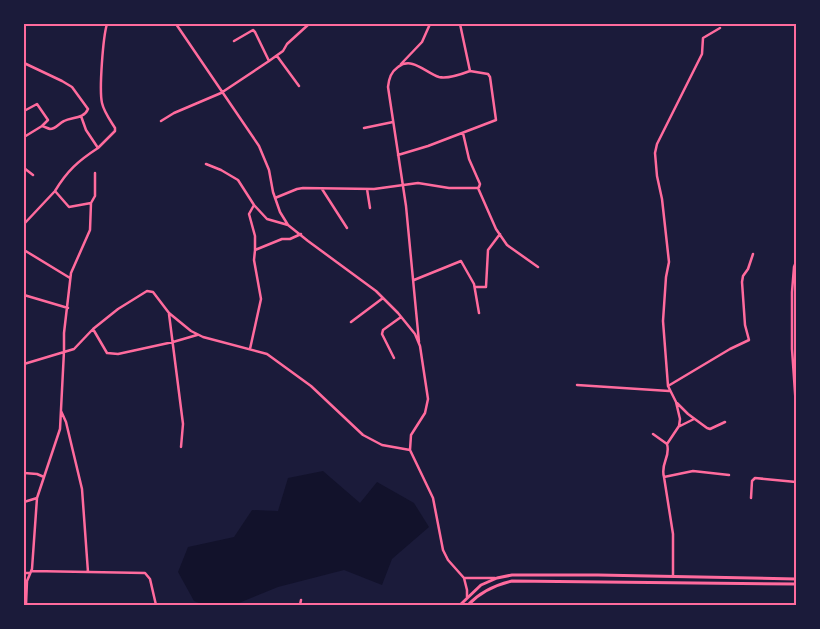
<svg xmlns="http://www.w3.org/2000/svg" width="820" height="629" font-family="'Source Serif 4',serif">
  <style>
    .water { fill: #12122b }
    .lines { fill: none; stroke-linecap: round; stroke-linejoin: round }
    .minor { stroke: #ff6b9d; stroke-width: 2.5 }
    .secondary { stroke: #ff6b9d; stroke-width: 3 }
    .neatline { fill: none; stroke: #ff6b9d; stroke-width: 2 }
  </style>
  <rect width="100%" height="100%" fill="#1b1b3a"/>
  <path class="water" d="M323 471 360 503 377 482 414 503 429 527 392 559 382 585 344 570 278 587 234 605H204L194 601 178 572 188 547 234 537 252 510 278 511 288 478Z"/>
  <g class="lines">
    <path class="minor" d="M176 24 259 146 269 170 273 192 280 212 288 225 308 241 376 291 398 313 415 334 420 346 428 399 425 413 411 435 410 450 433 498 443 550 448 560 464 578 467 590V597
      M234 41 253 30 255 32 269 61
      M277 56 299 86
      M24 63 62 81 72 87 88 109C84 119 72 117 64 121 59 123 56 129 50 129 47 128 45 127 42 126L24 137
      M401 64 422 42 430 24
      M24 111 37 104 48 120 42 126
      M81 116 86 130 98 148C78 161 67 171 55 191L69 207 91 203
      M161 121 174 113 221 93 269 61 283 51 287 44 309 24
      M364 128 393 122
      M98 148 115 131V128C110 120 104 112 102 103 99 90 103 37 107 24
      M398 155 428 146 496 120 490 77 488 74 470 71
      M206 164 221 170 238 180 254 205 267 219 288 225
      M24 168 33 175
      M478 188 496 229 507 245 538 267
      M322 189 347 228
      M367 189 370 208
      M275 198 297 189 303 188 374 189 418 183 449 188H477L479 187 480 184 469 159 463 133
      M254 205 249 214 255 236V250
      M24 224 55 191
      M24 250 70 278
      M796 262 794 267 792 292V349L796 407
      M414 280 461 261 474 284 479 313
      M475 287H486L488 250 500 234
      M24 295 68 308
      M169 314 183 424 181 447
      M351 322 383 298
      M93 329 107 353 118 354 173 342 197 335
      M419 342 406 206 388 87C389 78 391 72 398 67 412 56 426 73 439 77 447 79 462 74 470 71L460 24
      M250 349 261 299 254 260 255 250 282 239H290L301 234
      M394 358 382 334 383 330 401 317
      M24 364 74 349 93 329 118 309 147 291 153 292 169 313 191 331 203 337 267 354 311 386 363 435 382 445 410 450
      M577 385 669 391
      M668 386 730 349 749 340 745 325 742 282 743 276 748 269 753 254
      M677 403 688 414 707 428 710 429 725 422
      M61 411 66 422 82 489 88 572
      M680 426 694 419
      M653 434 667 444
      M24 473 37 474 44 477
      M664 477C660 463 671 457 667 444L679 426 680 419 676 402 668 386 663 321 666 277 669 262 662 199 657 176 655 153 657 144 702 54 703 38 720 28
      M751 498 752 481 755 478 796 482
      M24 502 37 498
      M32 571 145 573 150 579 156 605
      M24 573H30
      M673 576V534L664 477 693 471 729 475
      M464 578H495
      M26 605 27 581 32 569 37 498 60 429 64 351V333L71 273 90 230 91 203 95 196V173
      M300 605 301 600"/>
    <path class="secondary" d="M460 605 481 585 497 578 512 575H598L796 579
      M468 605C480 592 495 585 512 581L796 584"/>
  </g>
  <rect width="820" height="629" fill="none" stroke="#1b1b3a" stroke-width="50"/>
  <rect x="25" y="25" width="770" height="579" class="neatline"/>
</svg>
